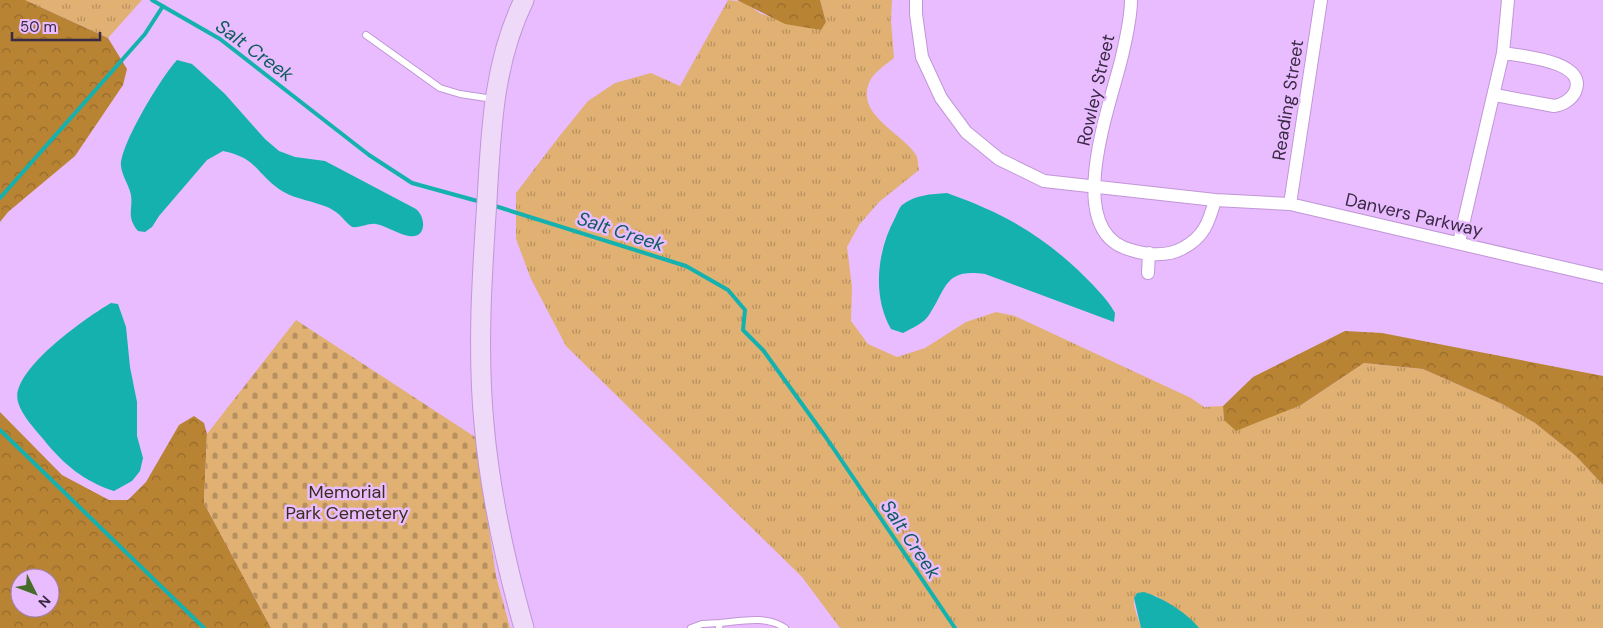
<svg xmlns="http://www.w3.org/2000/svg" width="1603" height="628" font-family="'DM Sans',sans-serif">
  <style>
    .grass { fill: url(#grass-tufts) }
    .forest { fill: url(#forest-crowns); fill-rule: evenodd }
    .cemetery { fill: url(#cemetery-stones) }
    .water { fill: #14b1af }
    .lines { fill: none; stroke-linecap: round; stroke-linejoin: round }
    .stream { stroke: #14b1af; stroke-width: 4 }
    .service-casing { stroke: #c196d7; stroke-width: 8 }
    .minor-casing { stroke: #c196d7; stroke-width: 14 }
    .secondary-casing { stroke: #c196d7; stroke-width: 21 }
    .service { stroke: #fff; stroke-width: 6 }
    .minor { stroke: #fff; stroke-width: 12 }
    .secondary { stroke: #eed9f9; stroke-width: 19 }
    .labels { text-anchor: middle; stroke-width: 5; stroke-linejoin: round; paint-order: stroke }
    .street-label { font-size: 18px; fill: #3a2943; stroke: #e8bcff }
    .park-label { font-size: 18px; fill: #3a2d1b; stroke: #e8bcff }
    .water-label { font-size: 19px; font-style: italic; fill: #0e5c5b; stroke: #e8bcff }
  </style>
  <defs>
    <pattern id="grass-tufts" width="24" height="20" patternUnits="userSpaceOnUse" patternTransform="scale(1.25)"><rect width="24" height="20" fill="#e0b172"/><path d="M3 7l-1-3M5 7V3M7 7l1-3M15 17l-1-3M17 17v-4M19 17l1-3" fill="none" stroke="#b7905f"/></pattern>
    <pattern id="forest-crowns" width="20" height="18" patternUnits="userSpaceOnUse" patternTransform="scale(1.25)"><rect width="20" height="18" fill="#b88333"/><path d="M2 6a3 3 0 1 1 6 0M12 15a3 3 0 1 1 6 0" fill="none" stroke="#976b2d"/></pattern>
    <pattern id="cemetery-stones" width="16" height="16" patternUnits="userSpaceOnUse" patternTransform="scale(1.25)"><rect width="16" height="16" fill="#e0b172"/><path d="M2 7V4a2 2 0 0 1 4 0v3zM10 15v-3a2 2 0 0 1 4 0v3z" fill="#b7905f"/></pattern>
  </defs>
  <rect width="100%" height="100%" fill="#e8bcff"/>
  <path class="grass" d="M25 0H142L108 38Z
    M728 0 744 2 761 14 820 30 826 22 820 0H892L891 21 894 58C885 65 873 73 869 83 856 115 902 133 916 155 918 158 918 165 919 170L879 202 859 225 847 247 852 287 851 321 868 344 897 357 925 348 966 322 996 312 1015 316 1191 398 1204 407 1223 406 1224 420 1301 405 1364 363 1423 369 1502 404 1535 423 1576 456 1603 485V628H1199L1176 609 1156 596 1137 593C1129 603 1139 617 1141 628H840L802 577 566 346 531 279 516 239V193L558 138 588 101 615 83 651 73 680 86Z"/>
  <path class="forest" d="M0 0H25L108 38 127 69 123 85 75 156 8 212 0 222Z
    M737 0H820L826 22 821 30 785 24Z
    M1345 331 1382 333 1603 376V485L1576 456 1535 423 1502 404 1423 369 1364 363 1301 405 1236 431 1224 420 1223 406 1253 377Z
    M0 412 62 475 109 500H128L146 482 179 425 194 416 204 423 207 434 204 503 271 628H0ZM20 578H50V608H20Z"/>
  <path class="cemetery" d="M296 320 475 437 496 576 510 628H271L204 503 207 434Z"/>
  <path class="water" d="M177 60 192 64 202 73 225 94 265 139 279 151 295 157 325 161 416 209C426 217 427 239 409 236 397 234 387 226 376 224 368 223 361 228 352 227 346 223 342 216 336 212 320 200 294 202 275 186 253 168 255 158 223 151L207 160 159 216 152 227 145 232 138 231C126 216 133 211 131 195 129 185 122 176 121 166 120 145 162 76 177 60Z
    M947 193C1000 212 1036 231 1078 270 1091 283 1106 297 1115 313L1114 322 985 274C945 268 947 287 929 315 923 324 912 328 903 333L891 329C872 296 877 251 895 218 897 214 899 208 902 205 915 195 931 194 947 193Z
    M111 303 118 304 126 327 130 367 137 402V436L143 458 140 471 132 481 114 491C85 482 63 464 44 440 35 429 22 416 18 402 9 371 87 317 111 303Z
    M1144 592C1163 598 1186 612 1199 628H1141L1134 598 1137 593Z"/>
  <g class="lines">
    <path class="stream" d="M152 0 220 39 369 155 412 183 481 202
      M0 198 145 34 163 6
      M492 205 686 266 728 290 745 310 743 330 763 350 825 436 955 628
      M0 430 204 628"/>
    <defs>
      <path id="service" d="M366 35 440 88 460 94 493 99
        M691 628 702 624 720 623
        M719 628 720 623C742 621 766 615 785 628"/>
      <path id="minor" d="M916 0V14L922 57 941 98 966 132 999 159 1044 181 1215 200 1290 204 1603 277
        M1131 0C1131 18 1126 39 1122 56 1112 101 1060 232 1131 250 1147 255 1168 257 1183 248 1204 237 1209 222 1215 200
        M1495 95 1554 106C1562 105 1571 100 1575 92 1589 61 1521 56 1503 53
        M1290 204 1321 0
        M1459 242 1503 53 1508 0
        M1148 273 1149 253"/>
      <path id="secondary" d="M524 628C505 561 490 493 484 424 477 349 482 274 487 200 491 132 493 63 524 0"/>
    </defs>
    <use href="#service" class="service-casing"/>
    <use href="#minor" class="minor-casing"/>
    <use href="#secondary" class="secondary-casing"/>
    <use href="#service" class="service"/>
    <use href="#minor" class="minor"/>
    <use href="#secondary" class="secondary"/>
  </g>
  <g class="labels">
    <g class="street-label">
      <text transform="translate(1096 90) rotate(-77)" y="6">Rowley Street</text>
      <text transform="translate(1288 100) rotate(-81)" y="6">Reading Street</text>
      <text transform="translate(1414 215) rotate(13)" y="6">Danvers Parkway</text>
    </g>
    <g class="park-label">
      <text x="347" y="498">Memorial<tspan x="347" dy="21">Park Cemetery</tspan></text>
    </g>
    <g class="water-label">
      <text transform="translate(255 50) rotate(36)" y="7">Salt Creek</text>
      <text transform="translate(621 231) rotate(18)" y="7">Salt Creek</text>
      <text transform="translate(911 539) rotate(56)" y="7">Salt Creek</text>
    </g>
  </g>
  <g transform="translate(35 593) rotate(132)"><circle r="24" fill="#e8bcff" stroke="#a281b4"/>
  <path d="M0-4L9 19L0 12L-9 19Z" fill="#456c28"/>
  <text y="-8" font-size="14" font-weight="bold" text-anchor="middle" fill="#3a2943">N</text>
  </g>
  <path d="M12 32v8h88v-8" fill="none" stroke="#3a2943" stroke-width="2.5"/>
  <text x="20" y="32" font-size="15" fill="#3a2943" stroke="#e8bcff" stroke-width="4" paint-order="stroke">50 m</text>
</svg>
